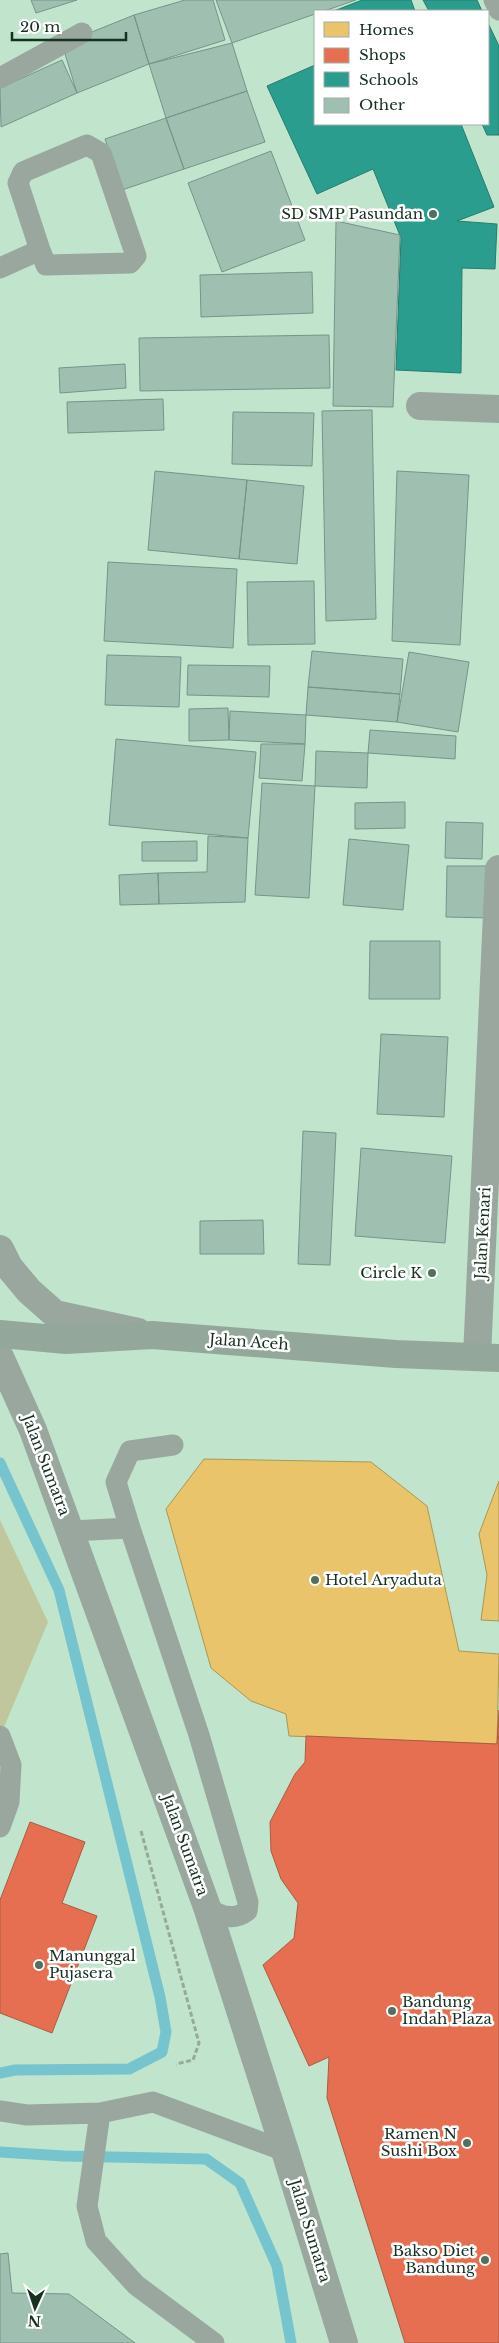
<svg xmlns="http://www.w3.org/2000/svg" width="499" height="2343" font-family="'Libre Baskerville',serif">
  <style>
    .green { fill: #c0c79d }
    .homes { fill: #e9c46a; stroke: #aa9854 }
    .shops { fill: #e76f51; stroke: #a95c43 }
    .schools { fill: #2a9d8f; stroke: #247d6e }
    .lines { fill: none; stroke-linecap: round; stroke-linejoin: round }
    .stream { stroke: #76c4ce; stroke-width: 11 }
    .building { fill: #9fbfb1; stroke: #749588 }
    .path { stroke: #97a99d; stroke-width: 3; stroke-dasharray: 5 2.5; stroke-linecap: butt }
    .service { stroke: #9aa79e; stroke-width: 21 }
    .minor { stroke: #9aa79e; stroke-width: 28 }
    .tertiary { stroke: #9aa79e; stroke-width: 28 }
    .secondary { stroke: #94a79b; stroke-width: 28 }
    .poi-dot { fill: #52705d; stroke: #fff; stroke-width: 2 }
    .labels { text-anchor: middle; stroke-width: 5; stroke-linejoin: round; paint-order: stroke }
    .poi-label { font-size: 15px; fill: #173121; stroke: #fff; text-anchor: end }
    .street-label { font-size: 15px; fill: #173121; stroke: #fff }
  </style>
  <rect width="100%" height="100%" fill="#c1e4cd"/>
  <path class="green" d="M0 1520 48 1622 2 1732 0 1730Z"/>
  <path class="homes" d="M204 1459 371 1462 427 1506 459 1651 499 1654 497 1744 289 1736 286 1714 251 1701 211 1668 166 1509Z
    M499 1481V1621L481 1620 487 1575 479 1534Z"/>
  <path class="shops" d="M499 1710V2343H405L327 2098 329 2057 309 2066 263 1965 294 1938 298 1903 281 1879 271 1851 270 1822 295 1774 305 1762 306 1736 497 1744Z
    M30 1822 85 1842 62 1903 97 1916 52 2033 0 2013V1900Z"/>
  <path class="schools" d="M362 0H411L415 11H334Z
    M423 0H477L482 11H429Z
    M488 23 499 46V135H487L482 124H488Z
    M315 65V124H461L494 207 457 221 497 224 495 269 462 268 461 373 396 370 401 238 373 169 317 194 267 86Z"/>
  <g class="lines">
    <path class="stream" d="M0 1463 59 1590 160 1997 166 2032 162 2052 129 2069 15 2070 0 2073
      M0 2152 64 2156 206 2159 240 2183 277 2266 291 2343"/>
  </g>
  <path class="building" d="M31 0H77L36 13Z
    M185 0H213L225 40 149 64 134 15Z
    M216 0H356L324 11H315V14L232 43Z
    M134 15 149 64 77 93 62 44Z
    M232 43 247 91 166 118 149 64Z
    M62 60 77 93 1 127 0 88Z
    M247 91 265 142 184 169 166 118Z
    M166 118 184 169 122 190 105 139Z
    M271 151 305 240 222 272 188 183Z
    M336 221 400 235 393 407 333 406Z
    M312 272 313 313 201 317 200 275Z
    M329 335 330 388 140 391 139 338Z
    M125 364 126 388 60 393 59 368Z
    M163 399 164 430 68 433 67 402Z
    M372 410 376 619 326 621 322 411Z
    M233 412 314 413 312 466 232 464Z
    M155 471 247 480 239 559 148 550Z
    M397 471 469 475 460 645 392 641Z
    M247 480 304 486 297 564 239 559Z
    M108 562 237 569 233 648 104 641Z
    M314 581 315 644 248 645 247 582Z
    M312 651 403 659 400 694 308 687Z
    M409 652 469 662 458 732 397 722Z
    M107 655 181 657 179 707 105 705Z
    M188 665 270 666 269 697 187 695Z
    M308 687 400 694 397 722 306 715Z
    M228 708 229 740 189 741V709Z
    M230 711 306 715 305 744 229 740Z
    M370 730 456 736 455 759 368 753Z
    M116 739 256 752 248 838 109 825Z
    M261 744H305L302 781 259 778Z
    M316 751 368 753 367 788 315 786Z
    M262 783 315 786 309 898 255 895Z
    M405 802V828L355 829V803Z
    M446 822 483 823 482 859 445 858Z
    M208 836 248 838 245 902 159 904 158 873 207 872Z
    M349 839 409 845 403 910 343 905Z
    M197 841V861H142V842Z
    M447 866H493L492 918 446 917Z
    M158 873 159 904 120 905 119 875Z
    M370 941H440V999H369Z
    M381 1034 448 1037 444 1117 377 1114Z
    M303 1131 336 1133 330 1265 298 1264Z
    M361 1148 452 1156 445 1243 355 1236Z
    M263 1220 264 1254H200V1221Z
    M8 2253 12 2293 69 2294 135 2343H0V2254Z"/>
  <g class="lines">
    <path class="path" d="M141 1831 199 2043 193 2060 176 2064"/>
    <path class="service" d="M494 0 499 10
      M0 78 82 33
      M0 268 40 250 46 265 130 263 136 256 101 153 87 145 23 172 18 183 40 250
      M130 1528 116 1482 130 1451 173 1445
      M71 1531 130 1528 199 1735 248 1902 247 1911C234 1921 220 1917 207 1907
      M0 1736 11 1765 9 1802 0 1827
      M0 2111 27 2115 100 2113 153 2102 285 2151
      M100 2113 87 2206 96 2241 136 2285 214 2343"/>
    <path class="minor" d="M420 406 499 409
      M0 1357 33 1430 207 1907 285 2151 344 2343
      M477 1357 499 869"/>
    <path class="tertiary" d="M0 1249 9 1267 29 1291 55 1314 138 1332"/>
    <path class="secondary" d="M0 1334 66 1340 152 1335 396 1354 499 1358"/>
  </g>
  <g class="poi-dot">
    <circle cx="433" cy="214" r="5"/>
    <circle cx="432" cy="1273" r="5"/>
    <circle cx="315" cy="1580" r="5"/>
    <circle cx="39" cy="1965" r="5"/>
    <circle cx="392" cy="2011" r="5"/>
    <circle cx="467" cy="2143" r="5"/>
    <circle cx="485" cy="2260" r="5"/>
  </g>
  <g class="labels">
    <g class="poi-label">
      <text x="423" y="219">SD SMP Pasundan</text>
      <text x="422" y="1278">Circle K</text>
      <text x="325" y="1585" text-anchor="start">Hotel Aryaduta</text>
      <text x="49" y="1961" text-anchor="start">Manunggal<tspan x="49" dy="17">Pujasera</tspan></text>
      <text x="402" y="2007" text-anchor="start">Bandung<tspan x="402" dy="17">Indah Plaza</tspan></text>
      <text x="457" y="2139">Ramen N<tspan x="457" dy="17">Sushi Box</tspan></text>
      <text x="475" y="2256">Bakso Diet<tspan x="475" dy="17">Bandung</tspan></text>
    </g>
    <g class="street-label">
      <text transform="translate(483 1233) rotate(-87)" y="5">Jalan Kenari</text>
      <text transform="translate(249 1342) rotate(4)" y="5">Jalan Aceh</text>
      <text transform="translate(46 1465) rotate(69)" y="5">Jalan Sumatra</text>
      <text transform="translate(185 1845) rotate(70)" y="5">Jalan Sumatra</text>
      <text transform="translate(310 2231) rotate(73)" y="5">Jalan Sumatra</text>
    </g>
  </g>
  <rect x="314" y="10" width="175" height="115" fill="#ffffff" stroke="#a2ada6"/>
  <rect x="324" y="22" width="25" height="15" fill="#e9c46a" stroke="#a2ada6"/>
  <text x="359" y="35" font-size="15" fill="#173121">Homes</text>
  <rect x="324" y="48" width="25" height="15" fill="#e76f51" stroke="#a2ada6"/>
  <text x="359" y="60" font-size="15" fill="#173121">Shops</text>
  <rect x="324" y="72" width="25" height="15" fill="#2a9d8f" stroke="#a2ada6"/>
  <text x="359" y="85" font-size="15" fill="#173121">Schools</text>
  <rect x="324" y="98" width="25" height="15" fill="#9fbfb1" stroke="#a2ada6"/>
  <text x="359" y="110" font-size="15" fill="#173121">Other</text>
  <g transform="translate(35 2308) rotate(183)" stroke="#ffffff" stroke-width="4" paint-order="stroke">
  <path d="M0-4L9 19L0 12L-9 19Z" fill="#173121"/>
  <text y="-8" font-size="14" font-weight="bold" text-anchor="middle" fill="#173121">N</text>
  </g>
  <path d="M12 32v8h114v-8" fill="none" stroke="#173121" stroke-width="2.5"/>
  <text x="20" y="32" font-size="15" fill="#173121" stroke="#ffffff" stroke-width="4" paint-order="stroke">20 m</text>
</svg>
